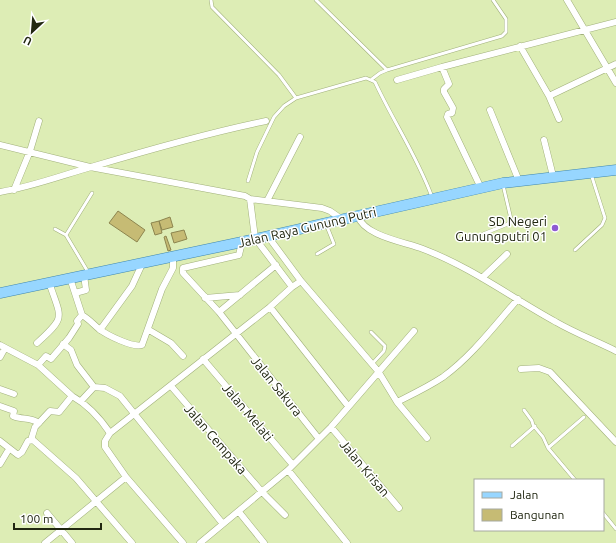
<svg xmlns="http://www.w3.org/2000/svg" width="616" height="543" font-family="Ubuntu,sans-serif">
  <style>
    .building { fill: #c6bb74; stroke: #8d854f }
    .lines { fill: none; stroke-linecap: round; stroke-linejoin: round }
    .service-casing { stroke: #a1b07b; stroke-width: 4 }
    .minor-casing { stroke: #a1b07b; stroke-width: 7 }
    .primary-casing { stroke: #4087ac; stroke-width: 11 }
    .service { stroke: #fff; stroke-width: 3 }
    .minor { stroke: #fff; stroke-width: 6 }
    .primary { stroke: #97d6ff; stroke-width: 10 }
    .poi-dot { fill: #8e5ad2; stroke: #fff; stroke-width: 1.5 }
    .labels { text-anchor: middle; stroke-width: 3; stroke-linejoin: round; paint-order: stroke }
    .poi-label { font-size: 13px; fill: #212711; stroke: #fff; text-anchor: end }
    .street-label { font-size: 13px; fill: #212711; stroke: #fff }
  </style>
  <rect width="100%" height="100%" fill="#ddedb5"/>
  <path class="building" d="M118 211 145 230 137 242 109 223Z
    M170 217 173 227 162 230 159 221Z
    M159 221 162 233 155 235 151 223Z
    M184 230 187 239 174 243 171 233Z
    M166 236 171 250 168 251 164 237Z"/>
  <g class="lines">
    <defs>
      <path id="service" d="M211 0 212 7 279 75 296 98
        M316 0 387 70
        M372 79 380 73 387 70 502 36 506 32V19L493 0
        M248 181 257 152 274 117 284 106 296 98 366 78 375 82C393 121 417 156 432 197
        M55 229 66 235 88 272
        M483 234 508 224 511 219 503 185
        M66 235 92 193
        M575 250 602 225 605 218 591 174
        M317 254 334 244 326 224
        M371 332 385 346 384 351 372 364
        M524 410 532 421 533 425 543 437 548 448 575 480
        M512 446 535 426
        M548 448 584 417
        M603 513 616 529"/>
      <path id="minor" d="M567 0 616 83
        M520 46 549 96
        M442 67 449 84 444 89V92L453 108 452 113 448 114 447 117 481 188
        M397 80 442 67 616 22
        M490 110 519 181
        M559 119 549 96 616 64
        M544 140 553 176
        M0 145 90 167 245 196 250 199 322 208 330 211 340 218
        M14 190 30 151 39 121
        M0 192C31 187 60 176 91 167 148 150 207 133 266 121
        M250 199 255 238 292 287
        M267 201 300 137
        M358 216C364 236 405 242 423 249 471 267 512 298 556 322 575 333 596 341 616 351
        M267 235 301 281 378 371 397 402 427 438
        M242 242 239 255 183 268V273L219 312 319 439
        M70 278 82 315
        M482 278 507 254
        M75 293 86 290 84 275
        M205 298 240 295
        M270 307 348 406
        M219 312 276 265
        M100 330 132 286 143 262
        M149 330 171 343 183 356
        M37 343C67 316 61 319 49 282
        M63 344 71 350 77 365 94 387 81 401
        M0 345 38 365
        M0 357 5 348
        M203 359 293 465
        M521 369 539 368 550 372 616 442
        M171 386 262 492 285 515
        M94 387 105 388 120 396 223 524
        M0 389 14 394
        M72 396C88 405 100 418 110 433
        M397 402C413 394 428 387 443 377 472 356 495 325 518 299
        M0 406 14 411 13 416C22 420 30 417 39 423
        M331 427 399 508
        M31 440 35 427 50 411 59 412 72 396 38 365 46 356 51 359 69 338 78 324 77 321 82 315C89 319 93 324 99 329 107 335 133 348 142 345L162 289 173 268V255
        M0 441 18 455 22 452 28 441 33 440 76 478 132 543
        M0 464 9 449
        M288 470 347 543
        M239 512 264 543
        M47 513 72 543
        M45 543 126 477
        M183 543 126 477 105 447V441L110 433 270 307 292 287 301 281
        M200 543 288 470 331 427 414 331"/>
      <path id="primary" d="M0 293 242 242 503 183 616 170"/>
    </defs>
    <use href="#service" class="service-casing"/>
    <use href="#minor" class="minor-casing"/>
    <use href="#primary" class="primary-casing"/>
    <use href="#service" class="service"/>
    <use href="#minor" class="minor"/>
    <use href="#primary" class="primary"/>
  </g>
  <circle class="poi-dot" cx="555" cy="228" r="4"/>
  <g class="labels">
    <g class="poi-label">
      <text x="547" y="226">SD Negeri<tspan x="547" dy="15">Gunungputri 01</tspan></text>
    </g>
    <g class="street-label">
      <text transform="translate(307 227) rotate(-13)" y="5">Jalan Raya Gunung Putri</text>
      <text transform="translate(277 386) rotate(51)" y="5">Jalan Sakura</text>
      <text transform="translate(248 412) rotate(50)" y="5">Jalan Melati</text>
      <text transform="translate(216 439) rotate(49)" y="5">Jalan Cempaka</text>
      <text transform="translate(365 468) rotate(50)" y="5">Jalan Krisan</text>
    </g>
  </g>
  <rect x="474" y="479" width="130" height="52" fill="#ffffff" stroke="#a6a9a0"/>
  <rect x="482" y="492" width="20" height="6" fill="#97d6ff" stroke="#a6a9a0"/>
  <text x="510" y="499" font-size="12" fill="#212711">Jalan</text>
  <rect x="482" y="509" width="20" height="12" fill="#c6bb74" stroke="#a6a9a0"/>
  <text x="510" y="519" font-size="12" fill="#212711">Bangunan</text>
  <g transform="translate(32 32) rotate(206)" stroke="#ffffff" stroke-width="3" paint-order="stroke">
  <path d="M0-3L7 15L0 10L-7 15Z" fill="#212711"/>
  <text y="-6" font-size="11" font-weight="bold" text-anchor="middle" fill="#212711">U</text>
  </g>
  <path d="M14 523v6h87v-6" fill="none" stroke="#212711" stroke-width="2"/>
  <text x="20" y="523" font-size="12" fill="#212711" stroke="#ffffff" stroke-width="3" paint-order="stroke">100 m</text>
</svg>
